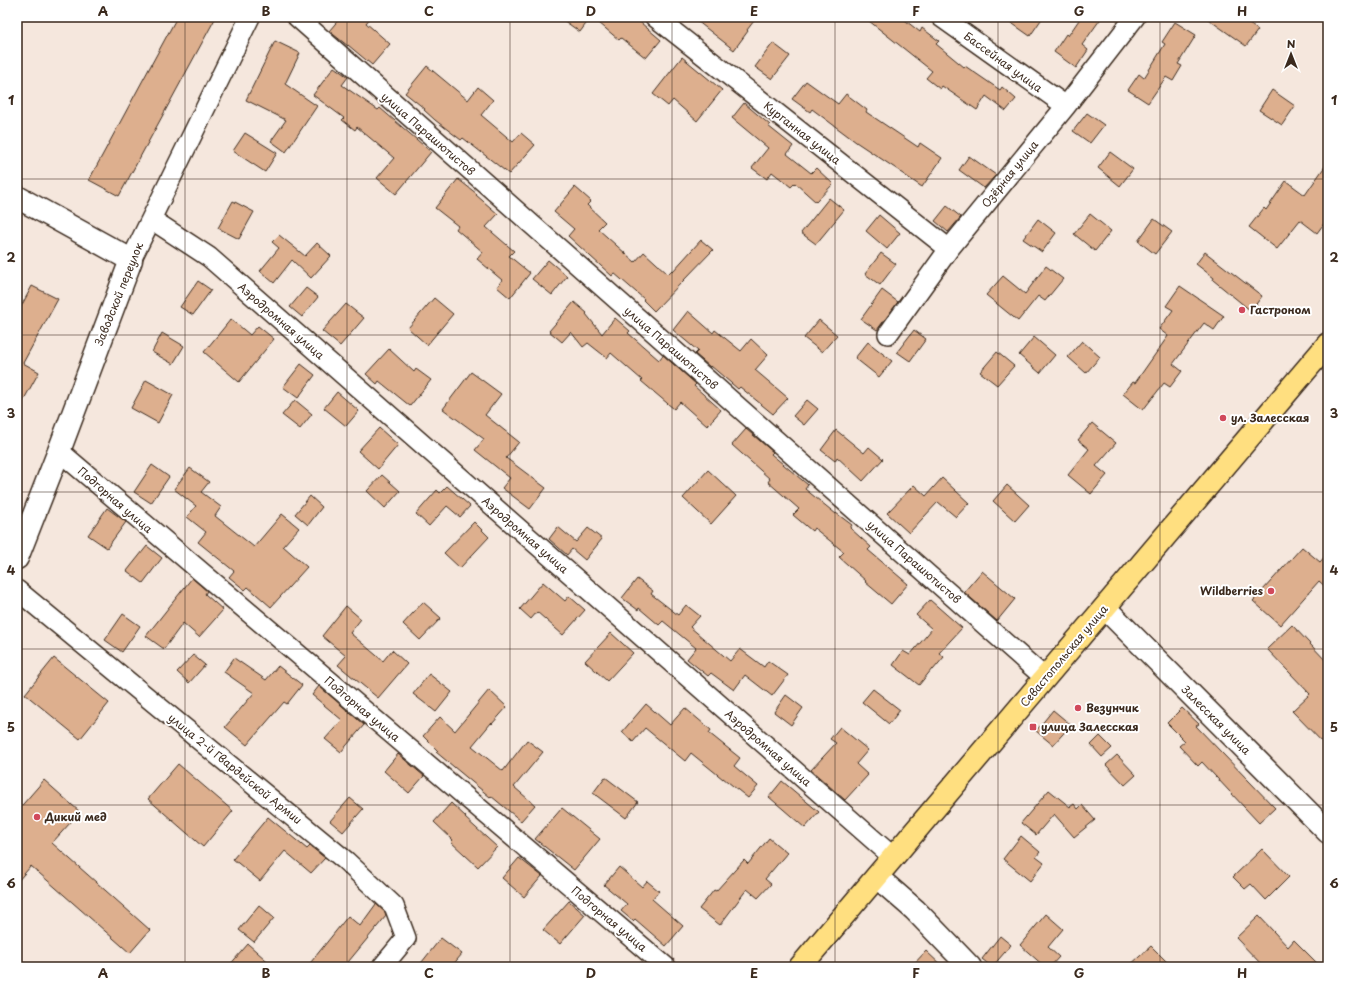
<svg xmlns="http://www.w3.org/2000/svg" width="1345" height="984" font-family="'Playpen Sans',sans-serif">
  <style>
    .building { fill: #ddaf8e; stroke: #3b2a1e }
    .lines { fill: none; stroke-linecap: round; stroke-linejoin: round }
    .minor-casing { stroke: #3b2a1e; stroke-width: 22 }
    .tertiary-casing { stroke: #3b2a1e; stroke-width: 25 }
    .secondary-casing { stroke: #3b2a1e; stroke-width: 25 }
    .primary-casing { stroke: #3b2a1e; stroke-width: 25 }
    .minor { stroke: #fff; stroke-width: 19 }
    .tertiary { stroke: #fff; stroke-width: 22 }
    .secondary { stroke: #fff; stroke-width: 22 }
    .primary { stroke: #ffdf80; stroke-width: 22 }
    .grid { fill: none; stroke: #3b2a1e; stroke-width: 1; stroke-opacity: 0.55 }
    .poi-dot { fill: #d1495b; stroke: #fff; stroke-width: 1.5 }
    .labels { text-anchor: middle; stroke-width: 4; stroke-linejoin: round; paint-order: stroke }
    .street-label { font-size: 11px; fill: #3b2a1e; stroke: #fff }
    .poi-label { font-size: 11px; font-weight: bold; fill: #3b2a1e; stroke: #fff; text-anchor: start }
    .neatline { fill: none; stroke: #3b2a1e; stroke-width: 1.5 }
    .grid-label { font-size: 13px; text-anchor: middle; font-weight: bold; fill: #3b2a1e }
  </style>
  <rect width="100%" height="100%" fill="#f5e7dd"/>
  <filter id="ink" filterUnits="userSpaceOnUse"><feTurbulence type="fractalNoise" baseFrequency=".025" numOctaves="2"/><feDisplacementMap in="SourceGraphic" scale="8" xChannelSelector="R" yChannelSelector="G"/><feConvolveMatrix kernelMatrix="1 2 1 2 8 2 1 2 1" color-interpolation-filters="sRGB"/></filter>
  <g filter="url(#ink)">
    <path class="building" d="M177 17H216L119 196 89 180Z
      M341 17H371L366 23 390 44 372 65 348 45V46L329 31Z
      M559 17H591L580 32Z
      M592 17H634L661 40 646 58 621 38 619 40Z
      M692 17H757L747 30 748 31 734 50Z
      M864 17H901L920 32 922 28 939 41 936 44 964 67 965 66 1000 90 1002 87 1016 99 1006 111 986 96 977 110 942 86 940 89 926 78 932 71Z
      M1003 17H1043L1030 36Z
      M1081 17H1102L1082 45 1088 50 1076 68 1054 52 1066 34 1068 36Z
      M1205 17H1239L1258 30 1246 46Z
      M1175 22 1196 35 1178 64 1182 66 1173 81 1166 77 1148 103 1128 90 1139 74 1144 78 1165 44 1162 42Z
      M275 41 300 53 285 84 317 106 286 152 271 141 286 120 246 100Z
      M773 43 790 56 772 79 755 67Z
      M682 57 722 90 697 121 673 100 668 106 653 94Z
      M427 66 468 100 478 87 493 100 481 115 513 142 521 133 535 145 509 174 463 138 461 140 435 120 424 110 425 109 405 93Z
      M334 67 348 77 342 85 378 110 380 108 431 152 396 194 377 178 394 158 357 127 355 130 342 120 344 118 313 95Z
      M806 81 838 104 846 94 867 110 866 112 918 147 920 143 942 158 922 187 900 172H901L856 142 812 109 810 112 792 99Z
      M1272 90 1295 106 1282 125 1259 110Z
      M744 103 770 125 768 126 793 146 787 154 811 173 816 168 833 184 816 202 795 183 791 187 772 172 767 179 752 168 768 148 732 118Z
      M1087 113 1104 125 1090 143 1073 131Z
      M245 133 277 153 265 172 233 151Z
      M1110 152 1133 169 1120 186 1098 168Z
      M969 156 996 175 984 188 959 170Z
      M1328 162V218L1317 233 1300 220 1277 249 1249 227 1264 208 1266 210 1286 181 1305 195Z
      M458 179 477 194 476 195 498 214 486 227 514 251 509 256 530 273 510 298 497 287 502 280 477 259 483 252 456 229 458 226 435 208Z
      M575 187 591 201 587 205 605 222 598 229 635 262 644 252 668 274 672 270 673 271 701 240 713 250 654 311 643 300 644 299 614 273 612 276 568 236 574 229 554 212Z
      M829 198 844 210 816 244 801 233Z
      M233 201 254 212 239 239 218 228Z
      M947 206 961 217 948 232 935 221Z
      M1090 214 1111 231 1095 251 1074 234Z
      M879 215 900 233 887 249 866 231Z
      M1038 219 1056 233 1042 252 1023 239Z
      M1154 219 1172 232 1155 254 1138 241Z
      M279 235 305 256 317 243 331 256 311 278 292 260 274 283 260 271 279 248 272 242Z
      M1205 252 1262 296 1251 311 1213 280 1214 278 1196 264Z
      M881 253 896 264 880 285 865 274Z
      M548 260 567 276 552 295 532 279Z
      M1046 266 1063 279 1045 301 1038 296 1018 321 986 295 1003 276 1025 294Z
      M198 281 211 290 193 315 180 307Z
      M32 286 58 299 23 363 39 372 17 412V314Z
      M1180 286 1224 316 1214 330 1204 323 1173 364 1182 371 1170 387 1164 383 1143 410 1123 394 1133 382 1135 383 1168 336 1159 329 1173 310 1166 306Z
      M306 288 318 297 302 317 290 307Z
      M882 290 898 302 877 330 861 319Z
      M434 298 453 314 427 345 408 328Z
      M574 302 587 313 586 314 602 334 615 318 630 331 628 333 659 360 663 355 696 384 694 386 721 410 707 426 680 402 674 409 641 381 642 380 611 353 607 358 588 343 583 347 571 332 562 342 549 331Z
      M346 304 364 318 340 346 322 331Z
      M688 311 713 333 715 330 741 351 751 339 768 355 755 370 788 398 773 414 740 387 738 389 711 366 710 367 695 354 698 351 673 330Z
      M231 319 250 335 258 326 274 339 239 382 204 352Z
      M819 320 837 335 822 352 804 338Z
      M914 330 926 339 910 361 897 352Z
      M162 333 184 346 173 364 152 352Z
      M1034 337 1055 355 1040 373 1019 355Z
      M1082 341 1100 357 1086 373 1068 357Z
      M868 342 892 361 879 377 855 358Z
      M389 349 414 372 416 369 431 380 410 406 379 381 377 384 366 374Z
      M997 352 1014 366 997 385 980 372Z
      M301 364 315 375 298 398 283 387Z
      M471 372 501 394 485 415 519 442 506 458 546 488 530 509 502 488 510 478 475 450 484 439 443 409Z
      M146 380 173 395 158 423 131 408Z
      M337 392 359 411 346 426 324 408Z
      M295 400 312 414 300 429 282 415Z
      M807 400 818 409 804 425 793 416Z
      M1092 423 1116 443 1096 466 1107 475 1091 494 1068 475 1089 449 1078 440Z
      M379 428 398 445 378 469 358 451Z
      M746 429 773 452 771 454 808 485 805 489 836 514V513L852 525 850 528 871 547 868 550 908 584 891 604 865 582 866 581 839 557 844 552 814 528 812 531 793 515 799 509 768 482 770 479 732 445Z
      M836 430 864 453 869 447 883 459 863 481 837 457 835 461 821 450Z
      M152 465 169 477 151 503 134 492Z
      M190 468 209 482 201 492 221 507 215 516 254 547 282 514 299 528 283 546 307 567 271 607 248 587 245 590 229 577 234 571 198 542 206 532 187 517 196 506 174 489Z
      M708 470 736 496 711 524 683 498Z
      M382 475 400 491 385 508 367 491Z
      M942 478 969 503 956 517 938 502 909 533 887 513 914 485 926 496Z
      M1007 485 1029 505 1015 521 993 501Z
      M447 486 470 506 460 517 447 506 429 526 416 514 437 490 440 493Z
      M310 496 322 507 308 525 295 514Z
      M107 508 126 522 107 548 88 535Z
      M474 522 489 537 460 568 444 553Z
      M558 527 576 542 588 528 602 539 585 560 572 549 567 555 549 539Z
      M147 546 162 558 143 583 127 571Z
      M1302 547 1320 562 1328 553V589L1319 581 1280 625 1253 601Z
      M982 571 1015 599 997 621 964 592Z
      M192 578 207 591 205 594 223 610 199 637 183 623 164 649 146 636Z
      M637 579 653 591 651 594 678 615 686 605 700 616 690 627 730 661 740 649 764 667 768 661 788 675 772 696 745 675 734 690 711 673 708 676 687 659 696 648 663 621 659 625 639 608 638 610 622 598Z
      M543 582 565 601 569 596 585 610 563 635 537 612 531 619 520 609Z
      M930 600 962 628 939 653 944 657 933 670 932 669 919 685 893 665 903 651 910 655 932 629 916 615Z
      M423 602 441 618 420 640 403 624Z
      M346 606 361 619 350 633 383 661 392 650 407 664 378 698 338 665 346 656 322 636Z
      M123 614 140 626 122 652 105 640Z
      M1292 625 1328 663V748L1292 711 1310 694 1267 649Z
      M611 633 633 653 607 681 585 661Z
      M193 655 205 665 189 683 177 672Z
      M54 658 109 703 80 739 25 694Z
      M234 658 266 680 278 666 302 685 287 704 284 702 247 745 225 727 254 693 224 672Z
      M429 674 452 692 436 712 413 694Z
      M319 686 364 725 341 752 325 739 342 720 312 695Z
      M873 689 900 710 889 724 862 702Z
      M489 690 507 707 492 724 491 723 472 746 503 771 527 740 543 752 514 787 535 805 521 821 491 796 490 797 436 752 438 751 423 736 440 717 455 731Z
      M786 695 803 708 791 725 774 712Z
      M646 704 670 725 685 708 711 730 709 733 740 758 734 766 758 786 748 798 723 778V779L691 753 685 761 645 728 633 742 622 732Z
      M1182 708 1199 724 1196 726 1275 808 1259 823 1202 762 1198 766 1179 746 1185 741 1167 723Z
      M1053 710 1071 725 1053 745 1036 731Z
      M840 727 868 750 856 764 868 775 845 800 811 770 836 743 830 739Z
      M1100 736 1112 748 1102 757 1091 745Z
      M398 754 424 776 409 793 384 771Z
      M1117 755 1136 775 1125 785 1106 765Z
      M178 764 233 811 203 847 148 799Z
      M605 777 638 802 626 818 593 793Z
      M44 780 80 812 52 843 150 930 130 953 31 866 17 882V811Z
      M782 781 819 812 805 828 769 797Z
      M1049 790 1070 807 1074 804 1078 809 1082 805 1095 820 1074 837 1054 814 1036 835 1021 823Z
      M350 798 363 809 343 832 330 821Z
      M451 803 466 817 465 818 497 847 478 867 451 842 453 840 434 822Z
      M562 808 600 839 574 870 535 839Z
      M268 817 307 849 310 846 325 858 311 873 285 851 260 881 233 859Z
      M1021 836 1040 852 1036 857 1044 863 1030 881 1003 859Z
      M769 838 787 853 765 879 771 884 758 898 747 889 720 925 699 909 714 890 716 891 744 860 748 864Z
      M1262 849 1289 877 1266 900 1251 884 1245 889 1233 877Z
      M519 858 542 876 524 897 502 878Z
      M619 867 642 887 647 881 659 891 652 899 683 926 666 946 635 919 633 921 621 911 627 904 604 885Z
      M569 901 585 915 560 944 543 930Z
      M376 904 385 912 386 916 344 967H307L348 916 360 926Z
      M259 905 274 918 254 942 239 930Z
      M1046 914 1063 929 1048 947 1059 957 1050 967H1045L1020 945Z
      M1259 916 1288 947 1294 940 1321 967H1264L1236 938Z
      M1000 936 1011 945 992 967 982 959Z
      M441 938 462 954 451 967H418Z
      M248 944 274 967H228Z
      M1151 946 1172 967H1128Z
      M926 951 943 967H911Z"/>
    <g class="lines">
      <defs>
        <path id="minor" d="M297 17 1045 678
          M655 17 949 249
          M941 17 1066 106
          M151 219 209 257 893 857
          M131 260 250 17
          M888 334 949 249 1066 106 1135 17
          M59 451 666 967
          M17 590 346 861 394 906 406 938 382 967"/>
        <path id="tertiary" d="M17 197 131 260 59 451 17 558
          M877 877 915 910 970 967"/>
        <path id="secondary" d="M1105 608 1328 832"/>
        <path id="primary" d="M800 967 1328 344"/>
      </defs>
      <use href="#minor" class="minor-casing"/>
      <use href="#tertiary" class="tertiary-casing"/>
      <use href="#secondary" class="secondary-casing"/>
      <use href="#primary" class="primary-casing"/>
      <use href="#minor" class="minor"/>
      <use href="#tertiary" class="tertiary"/>
      <use href="#secondary" class="secondary"/>
      <use href="#primary" class="primary"/>
    </g>
  </g>
  <path class="grid" d="M185 17V967M347 17V967M510 17V967M672 17V967M835 17V967M998 17V967M1160 17V967M17 179H1328M17 335H1328M17 492H1328M17 649H1328M17 805H1328"/>
  <g class="poi-dot">
    <circle cx="1242" cy="310" r="4"/>
    <circle cx="1223" cy="418" r="4"/>
    <circle cx="1271" cy="591" r="4"/>
    <circle cx="1078" cy="708" r="4"/>
    <rect x="1029" y="723" width="8" height="8" rx="2"/>
    <circle cx="37" cy="817" r="4"/>
  </g>
  <g class="labels">
    <g class="street-label">
      <text transform="translate(1003 62) rotate(36)" y="4">Бассейная улица</text>
      <text transform="translate(802 133) rotate(38)" y="4">Курганная улица</text>
      <text transform="translate(428 134) rotate(41)" y="4">улица Парашютистов</text>
      <text transform="translate(1010 174) rotate(-51)" y="4">Озёрная улица</text>
      <text transform="translate(119 294) rotate(-68)" y="4">Заводской переулок</text>
      <text transform="translate(281 321) rotate(41)" y="4">Аэродромная улица</text>
      <text transform="translate(671 348) rotate(41)" y="4">улица Парашютистов</text>
      <text transform="translate(115 500) rotate(41)" y="4">Подгорная улица</text>
      <text transform="translate(525 535) rotate(41)" y="4">Аэродромная улица</text>
      <text transform="translate(914 562) rotate(41)" y="4">улица Парашютистов</text>
      <text transform="translate(1064 656) rotate(-50)" y="4">Севастопольская улица</text>
      <text transform="translate(362 709) rotate(40)" y="4">Подгорная улица</text>
      <text transform="translate(1216 720) rotate(45)" y="4">Залесская улица</text>
      <text transform="translate(768 748) rotate(41)" y="4">Аэродромная улица</text>
      <text transform="translate(235 769) rotate(39)" y="4">улица 2-й Гвардейской Армии</text>
      <text transform="translate(609 919) rotate(40)" y="4">Подгорная улица</text>
    </g>
    <g class="poi-label">
      <text x="1250" y="314">Гастроном</text>
      <text x="1231" y="422">ул. Залесская</text>
      <text x="1263" y="595" text-anchor="end">Wildberries</text>
      <text x="1086" y="712">Везунчик</text>
      <text x="1041" y="731">улица Залесская</text>
      <text x="45" y="821">Дикий мед</text>
    </g>
  </g>
  <rect width="1345" height="984" fill="none" stroke="#fff" stroke-width="44"/>
  <g transform="translate(1291 54)" stroke="#ffffff" stroke-width="3" paint-order="stroke">
  <path d="M0-3L7 15L0 10L-7 15Z" fill="#3b2a1e"/>
  <text y="-6" font-size="11" font-weight="bold" text-anchor="middle" fill="#3b2a1e">N</text>
  </g>
  <rect x="22" y="22" width="1301" height="940" class="neatline"/>
  <g class="grid-label">
    <text x="103" y="16">A</text>
    <text x="266" y="16">B</text>
    <text x="429" y="16">C</text>
    <text x="591" y="16">D</text>
    <text x="754" y="16">E</text>
    <text x="916" y="16">F</text>
    <text x="1079" y="16">G</text>
    <text x="1242" y="16">H</text>
    <text x="11" y="105">1</text>
    <text x="1334" y="105">1</text>
    <text x="11" y="262">2</text>
    <text x="1334" y="262">2</text>
    <text x="11" y="418">3</text>
    <text x="1334" y="418">3</text>
    <text x="11" y="575">4</text>
    <text x="1334" y="575">4</text>
    <text x="11" y="732">5</text>
    <text x="1334" y="732">5</text>
    <text x="11" y="888">6</text>
    <text x="1334" y="888">6</text>
    <text x="103" y="978">A</text>
    <text x="266" y="978">B</text>
    <text x="429" y="978">C</text>
    <text x="591" y="978">D</text>
    <text x="754" y="978">E</text>
    <text x="916" y="978">F</text>
    <text x="1079" y="978">G</text>
    <text x="1242" y="978">H</text>
  </g>
</svg>
